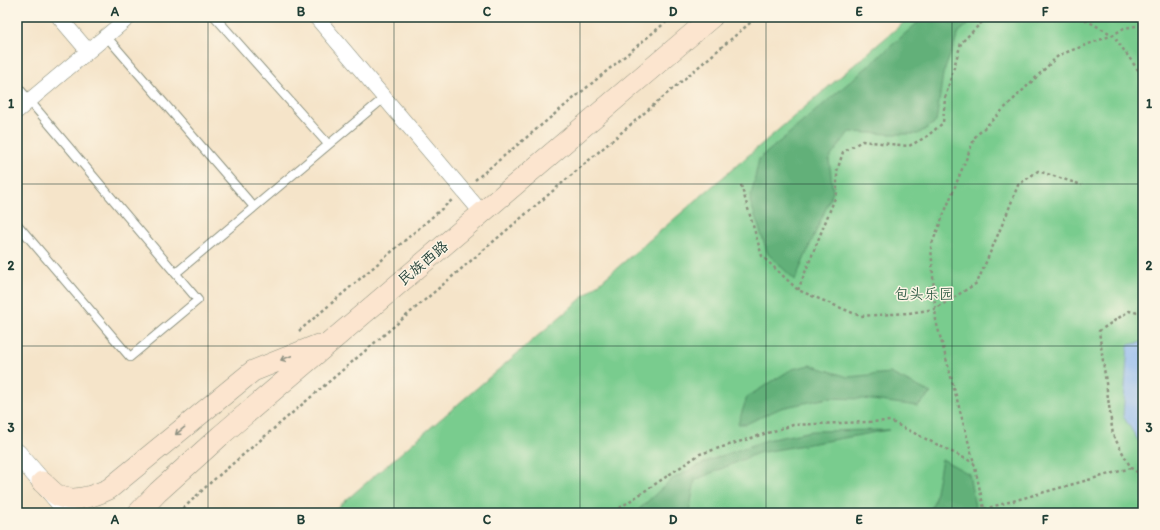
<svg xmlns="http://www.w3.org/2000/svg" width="1160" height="530" font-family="Itim,'LXGW WenKai TC',sans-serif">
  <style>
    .green { fill: #79cc8e; stroke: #4c8461 }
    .forest { fill: #62b079; stroke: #407656 }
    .water { fill: #84b3ef; stroke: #527892 }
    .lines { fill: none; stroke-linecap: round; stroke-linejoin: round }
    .service-casing { stroke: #8a907e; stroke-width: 10 }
    .minor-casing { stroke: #8a907e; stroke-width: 16 }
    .tertiary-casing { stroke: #8a907e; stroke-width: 20 }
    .secondary-casing { stroke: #8a907e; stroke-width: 22 }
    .path { stroke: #8a907e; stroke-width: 2.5; stroke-dasharray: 3 3; stroke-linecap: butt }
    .service { stroke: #fff; stroke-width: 8 }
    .minor { stroke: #fff; stroke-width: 15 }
    .tertiary { stroke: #fff; stroke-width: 19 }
    .secondary { stroke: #fce5cf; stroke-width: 21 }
    .oneway { stroke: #8e9182 }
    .grid { fill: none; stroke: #1f3d34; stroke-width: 1; stroke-opacity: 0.55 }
    .labels { text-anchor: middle; stroke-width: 3; stroke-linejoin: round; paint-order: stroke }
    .street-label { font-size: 15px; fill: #1f3d34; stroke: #fcf5e5 }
    .park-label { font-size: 15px; fill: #36614a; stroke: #fcf5e5 }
    .neatline { fill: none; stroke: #1f3d34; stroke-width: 1.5 }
    .grid-label { font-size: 13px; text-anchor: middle; font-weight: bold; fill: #1f3d34 }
  </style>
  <rect width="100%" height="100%" fill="#fcf5e5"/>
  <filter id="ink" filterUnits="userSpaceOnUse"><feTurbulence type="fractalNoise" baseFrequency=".025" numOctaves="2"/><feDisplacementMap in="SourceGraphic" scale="8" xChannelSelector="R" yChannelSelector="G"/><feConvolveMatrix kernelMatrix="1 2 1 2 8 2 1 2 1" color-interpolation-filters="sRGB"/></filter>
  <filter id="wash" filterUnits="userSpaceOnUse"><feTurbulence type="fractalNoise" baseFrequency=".012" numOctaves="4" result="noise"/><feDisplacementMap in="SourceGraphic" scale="16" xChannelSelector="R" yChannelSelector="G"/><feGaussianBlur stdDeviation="0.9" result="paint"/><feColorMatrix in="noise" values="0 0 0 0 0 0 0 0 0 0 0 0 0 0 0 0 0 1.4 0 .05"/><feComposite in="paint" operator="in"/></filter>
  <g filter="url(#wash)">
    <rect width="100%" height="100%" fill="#f5e4c9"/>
    <path class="green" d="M910 17H1143V513H331Z"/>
    <path class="forest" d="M924 17H977L959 32 943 74 936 122 918 134H891L849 132 829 159 833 192 795 280 768 254 750 201 759 159 866 68Z
      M810 365 848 377 890 373 931 393 918 406 864 399 828 398 781 408 746 424H738L747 397 792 369Z
      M889 430 758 453 695 480 689 513H635L672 479 710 460 767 440 812 431Z
      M942 459 969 474 976 513H929L934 502Z"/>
    <path class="water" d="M1143 342V448L1123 416 1128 345Z"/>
  </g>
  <g filter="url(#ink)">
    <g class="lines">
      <defs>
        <path id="service" d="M215 17 328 144
          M106 36 254 207
          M17 86 198 300 130 357 17 224
          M176 273 384 98"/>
        <path id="minor" d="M59 17 88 51
          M316 17 482 213
          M17 111 129 17"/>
        <path id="tertiary" d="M17 453 69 513"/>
        <path id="secondary" d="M42 482C47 486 52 492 57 495 73 504 94 496 109 489L253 371 318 345
          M138 513 158 492 220 436 712 17"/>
      </defs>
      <use href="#service" class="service-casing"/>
      <use href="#minor" class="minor-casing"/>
      <use href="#tertiary" class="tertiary-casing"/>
      <use href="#secondary" class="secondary-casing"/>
      <path class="path" d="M1080 17 1113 35 1143 77
        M475 180 672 17
        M741 185 762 256 798 290 860 316 909 313 935 309 977 283 1008 211 1018 185 1038 171 1082 185
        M798 290 837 193V171L843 152 862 141 909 146 926 137 943 123 945 98 961 43 987 17
        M1143 314 1129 311 1099 331 1113 435 1131 468 1143 476
        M299 331 452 200
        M984 509 1131 468
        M179 513 188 504 210 483 757 17
        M616 513 621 507 700 454 793 425 890 421 974 463
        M984 513V509L974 463 936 321 931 246 975 137 1059 55 1113 35 1124 28 1143 25"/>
      <use href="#service" class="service"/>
      <use href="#minor" class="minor"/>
      <use href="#tertiary" class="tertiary"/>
      <use href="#secondary" class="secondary"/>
    </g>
    <defs><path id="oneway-shaft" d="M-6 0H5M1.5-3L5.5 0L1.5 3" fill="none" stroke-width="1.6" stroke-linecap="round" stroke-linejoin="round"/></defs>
    <g class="oneway">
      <use href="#oneway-shaft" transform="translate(286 358) rotate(158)"/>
      <use href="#oneway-shaft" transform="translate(180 431) rotate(141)"/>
    </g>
  </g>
  <path class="grid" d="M208 17V513M394 17V513M580 17V513M766 17V513M952 17V513M17 184H1143M17 346H1143"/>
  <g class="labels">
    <g class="street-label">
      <text transform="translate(423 263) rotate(-40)" y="5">民族西路</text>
    </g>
    <g class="park-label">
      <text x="924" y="299">包头乐园</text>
    </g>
  </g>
  <rect width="1160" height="530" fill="none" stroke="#fcf5e5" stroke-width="44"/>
  <rect x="22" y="22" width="1116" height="486" class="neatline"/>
  <g class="grid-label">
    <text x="115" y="16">A</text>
    <text x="301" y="16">B</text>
    <text x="487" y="16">C</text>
    <text x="673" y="16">D</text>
    <text x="859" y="16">E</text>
    <text x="1045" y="16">F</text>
    <text x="11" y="108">1</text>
    <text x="1149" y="108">1</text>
    <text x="11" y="270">2</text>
    <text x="1149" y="270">2</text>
    <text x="11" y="432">3</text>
    <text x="1149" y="432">3</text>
    <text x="115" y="524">A</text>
    <text x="301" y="524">B</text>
    <text x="487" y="524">C</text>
    <text x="673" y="524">D</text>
    <text x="859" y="524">E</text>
    <text x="1045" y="524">F</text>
  </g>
</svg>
